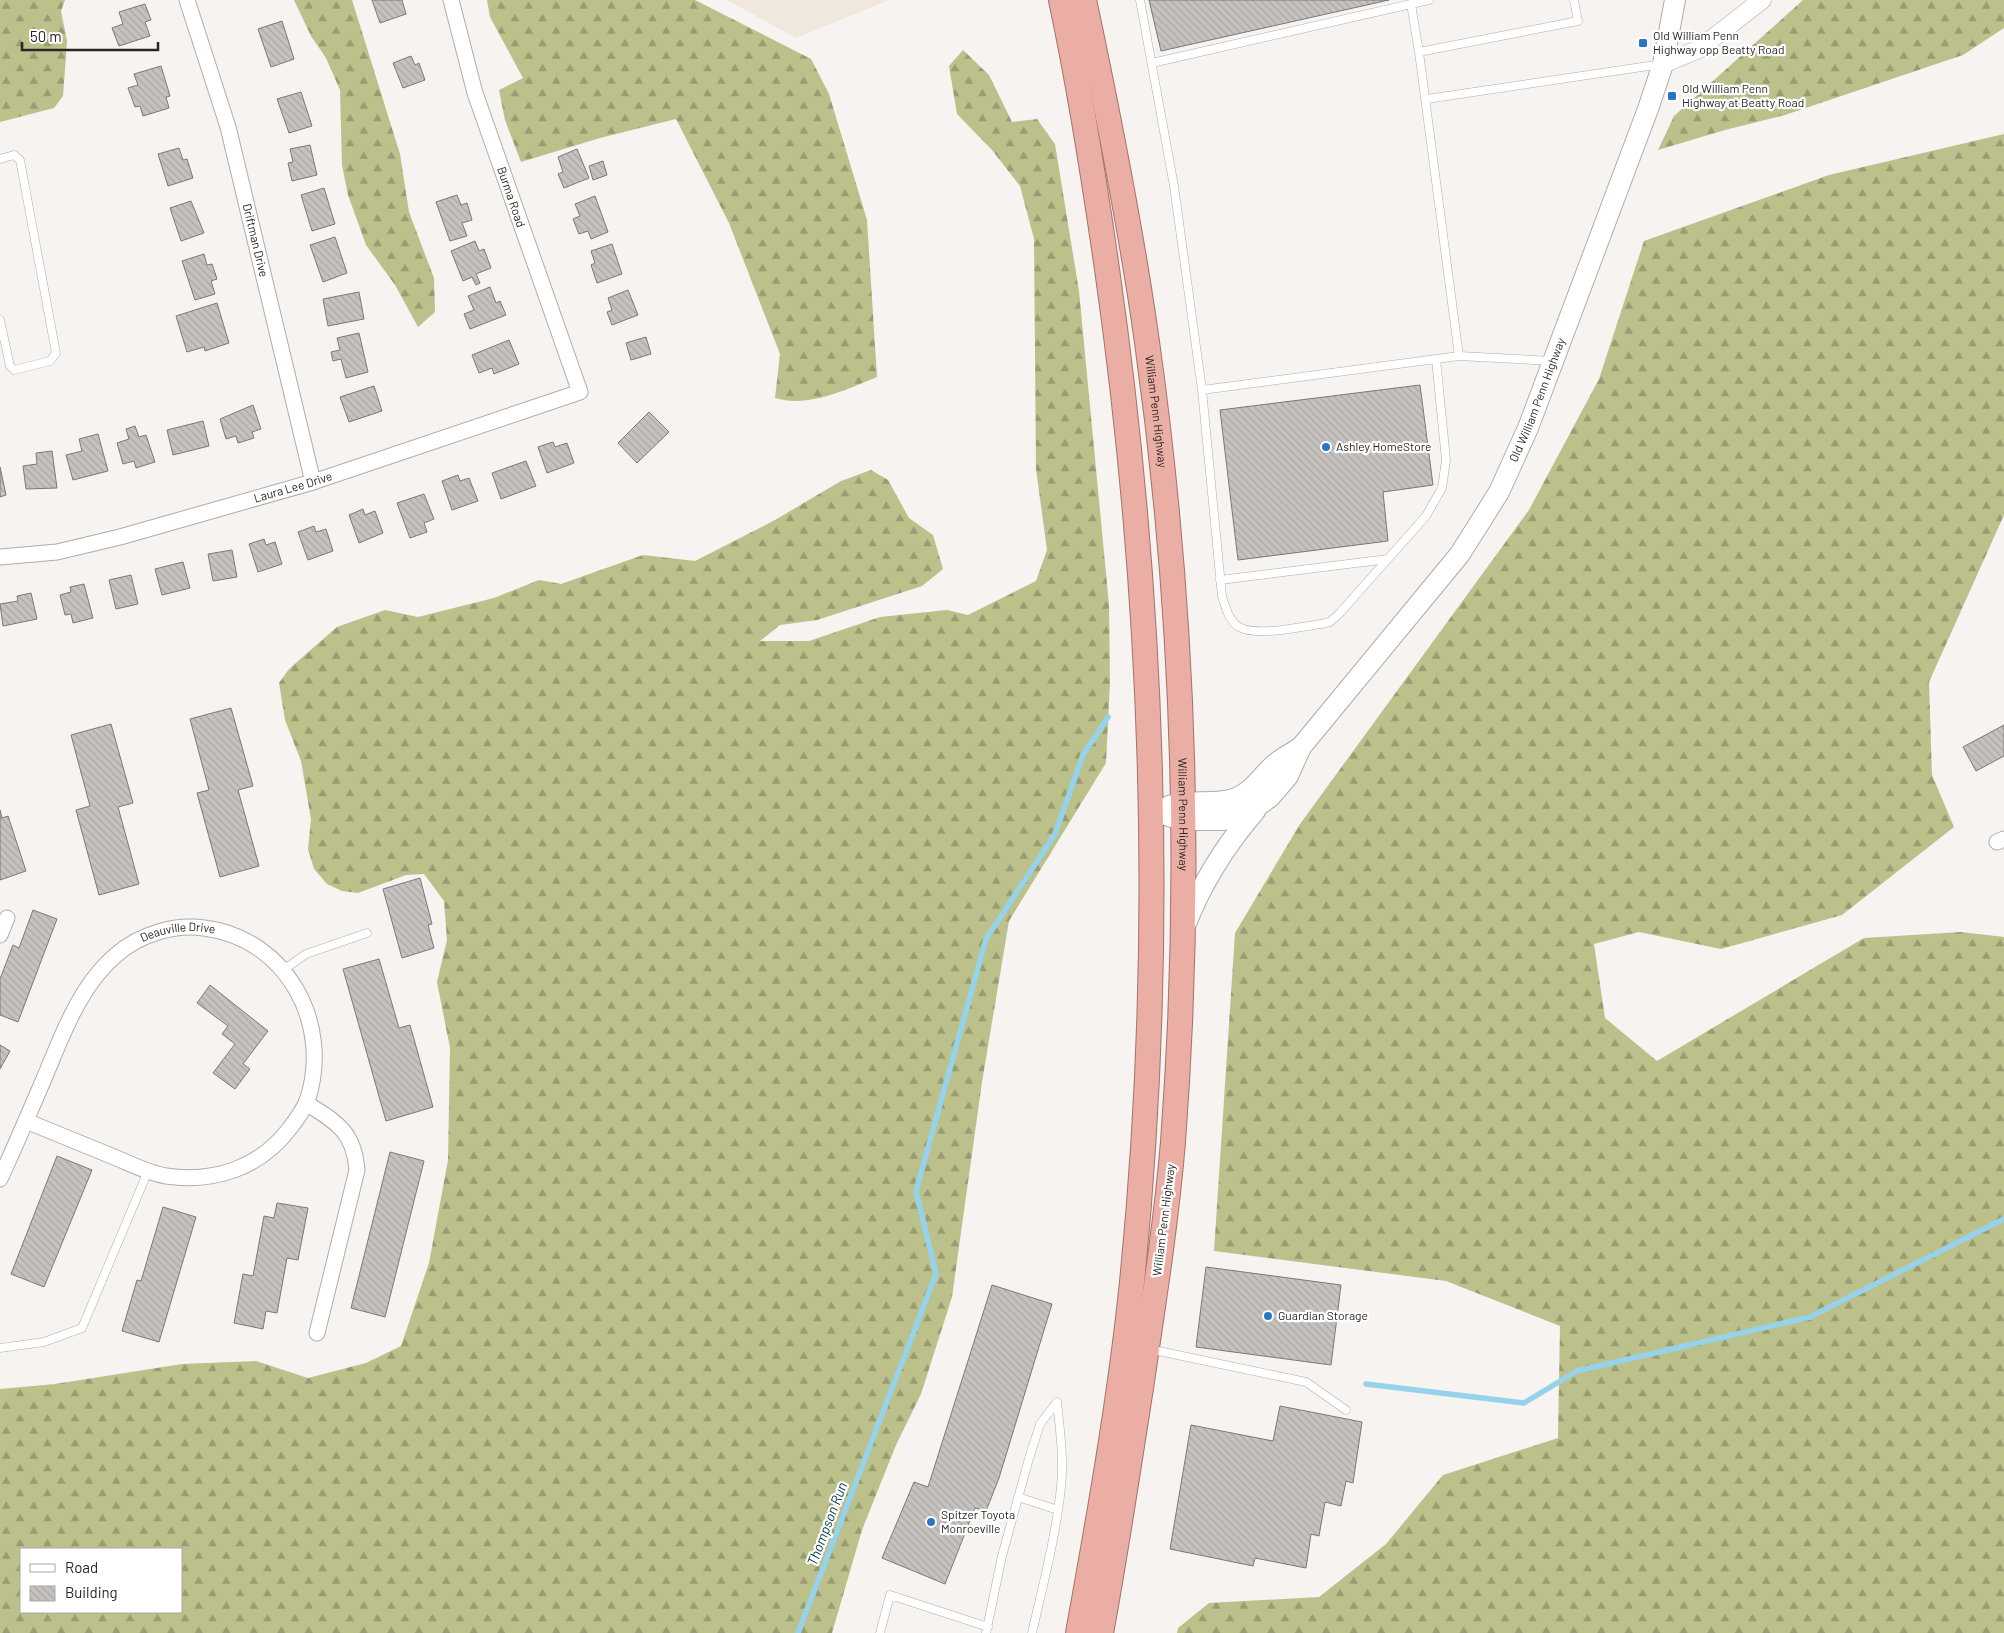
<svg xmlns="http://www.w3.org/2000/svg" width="2004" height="1633" font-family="Barlow,sans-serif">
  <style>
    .built { fill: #f0e8df }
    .forest { fill: url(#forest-firs); fill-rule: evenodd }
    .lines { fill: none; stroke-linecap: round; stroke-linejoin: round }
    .stream { stroke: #96d3eb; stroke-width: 5.5 }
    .building { fill: url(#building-back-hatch); stroke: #7b7876 }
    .service-casing { stroke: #afadaa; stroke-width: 9 }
    .minor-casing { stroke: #afadaa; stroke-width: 17 }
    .tertiary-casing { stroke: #afadaa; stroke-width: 19 }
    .secondary-casing { stroke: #afadaa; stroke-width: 22 }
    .trunk-casing { stroke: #a2726a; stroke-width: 26 }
    .service { stroke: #fff; stroke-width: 8 }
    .minor { stroke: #fff; stroke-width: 15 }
    .tertiary { stroke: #fff; stroke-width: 18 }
    .secondary { stroke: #fff; stroke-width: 20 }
    .trunk { stroke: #eaaea4; stroke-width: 24 }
    .poi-dot { fill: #2976c6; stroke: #fff; stroke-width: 2 }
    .labels { text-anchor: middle; stroke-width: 4.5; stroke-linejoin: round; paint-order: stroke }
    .poi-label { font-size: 12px; fill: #282726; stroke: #fff; text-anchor: start }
    .street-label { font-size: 12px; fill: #282726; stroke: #fff }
    .water-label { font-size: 14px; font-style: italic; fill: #003949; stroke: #fff }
  </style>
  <defs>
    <pattern id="forest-firs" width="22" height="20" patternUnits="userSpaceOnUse" patternTransform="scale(1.25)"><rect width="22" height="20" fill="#bcc08b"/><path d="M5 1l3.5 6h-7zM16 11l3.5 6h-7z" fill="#999c71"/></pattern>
    <pattern id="building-back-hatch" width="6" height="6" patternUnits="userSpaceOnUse" patternTransform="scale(1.25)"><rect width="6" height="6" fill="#c6c2c0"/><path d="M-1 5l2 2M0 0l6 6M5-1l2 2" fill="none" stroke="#aaa7a5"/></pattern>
  </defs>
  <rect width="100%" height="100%" fill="#f6f3f0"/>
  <path class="built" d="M727 0H889L796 38Z"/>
  <path class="forest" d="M0 0H65L61 11 67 41 63 96 54 108 0 122Z
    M294 0H352L400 154 409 212 434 278 435 312 418 327 395 285 366 245 348 195 342 165 340 90 326 58 311 36Z
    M487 0H695L811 59 829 94 867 220 877 377C845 390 809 408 775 398L780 354 729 223 676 119 600 138 521 162 505 120 499 90 523 78 490 17Z
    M1803 0H2004V28L1963 55 1785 115 1725 130 1658 150 1674 116Z
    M963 50 989 75 1012 122 1037 119 1055 144 1079 291 1109 605 1110 682 1106 763 1009 921 982 1082 952 1297 921 1394 896 1445 862 1530 832 1633H0V1389L55 1384 182 1364 256 1361 308 1378 366 1363 401 1346 429 1263 448 1160 450 1048 437 982 447 940 444 901 424 874 406 875 358 893 342 891 327 884 314 869 308 849 311 819 301 761 285 720 279 683 289 669 337 627 385 610 418 617 494 598 539 580 561 584 643 555 695 561 775 520 841 481 871 470 888 480 909 518 933 535 943 569 922 586 817 620 780 625 760 641H809L880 617 947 610 968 615 1036 581 1047 550 1036 469 1034 239 1020 186 992 150 957 114 949 66ZM21 1549H181V1612H21Z
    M2004 134V515L1929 682 1932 775 1954 827 1842 915 1721 949 1639 932 1594 944 1605 1018 1657 1061 1864 938 1961 932 2004 937V1633H1177L1178 1628 1209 1603 1319 1597 1386 1544 1443 1475 1558 1438 1560 1326 1446 1281 1214 1251 1235 933 1300 824 1529 510 1599 379 1644 241 1829 175Z"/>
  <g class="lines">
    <path class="stream" d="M1366 1384 1524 1403 1577 1371 1810 1317 2004 1219
      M798 1633 936 1274 916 1191 986 939 1055 834 1083 755 1108 717"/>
  </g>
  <path class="building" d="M372 0H402L406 14 380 23Z
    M1149 0H1389L1161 51Z
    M145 4 151 20 145 22 150 36 119 46 112 28 123 24 119 12Z
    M282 21 294 59 271 67 258 29Z
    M411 56 415 65 419 63 425 80 403 88 393 63Z
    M161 66 170 96 166 97 169 108 143 116 140 106 135 107 128 88 138 85 134 74Z
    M301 92 312 126 289 133 277 99Z
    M310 145 317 175 292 181 288 163 293 162 290 149Z
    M179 148 183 160 187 159 193 178 168 186 158 154Z
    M577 149 589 178 564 188 558 174 563 172 558 157Z
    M603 161 607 175 593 180 589 166Z
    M324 188 335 224 312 231 301 195Z
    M457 195 461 205 467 203 472 220 462 223 467 236 450 241 436 202Z
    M595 196 608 232 591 239 588 231 579 234 573 219 580 216 575 204Z
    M191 201 204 233 181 241 170 208Z
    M335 237 347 273 323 282 310 245Z
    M475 241 479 251 484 249 491 268 476 274 480 283 476 285 472 277 463 281 451 251Z
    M612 244 622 274 597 283 591 265 595 263 591 251Z
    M204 254 207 265 212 264 217 279 211 281 215 294 195 300 182 261Z
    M490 287 496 303 500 301 506 315 470 329 464 314 474 310 468 296Z
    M628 290 638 315 612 325 607 312 612 310 608 298Z
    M359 292 364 319 328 326 323 299Z
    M217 303 229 343 205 351 204 347 187 352 176 316Z
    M359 333 368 372 346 378 341 359 333 361 331 352 340 350 337 338Z
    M646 337 651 354 631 360 626 343Z
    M509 340 519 364 494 374 492 368 479 373 472 355Z
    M1420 385 1433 485 1383 492 1388 541 1238 560 1220 410Z
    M374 386 382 411 349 422 340 397Z
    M253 405 261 429 252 432 254 438 238 443 236 436 226 439 220 419Z
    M649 412 669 432 637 463 618 443Z
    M203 421 209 446 173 455 167 430Z
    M135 426 139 437 146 435 155 462 136 468 134 461 123 464 117 443 129 439 126 429Z
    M98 434 108 471 73 480 66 455 82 451 79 439Z
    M553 442 555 447 567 443 574 463 547 473 538 447Z
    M52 451 57 488 26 489 23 466 37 464 36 453Z
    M526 461 536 486 501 499 492 473Z
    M0 467 6 495 0 497Z
    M458 475 460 481 469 478 478 501 452 510 442 481Z
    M424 494 434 519 424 523 427 532 410 538 397 503Z
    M363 509 365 515 375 511 383 533 359 543 349 515Z
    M314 526 316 532 326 529 333 551 308 560 298 532Z
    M264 539 266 545 275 542 282 564 258 572 249 544Z
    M232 550 237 577 213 581 208 554Z
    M183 562 190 588 162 595 155 569Z
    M131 575 138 604 116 609 109 580Z
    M84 584 93 618 73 623 71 614 65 615 60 595 71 592 70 587Z
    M31 593 37 619 3 626 0 604 18 601 17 596Z
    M231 708 253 786 238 790 259 866 220 877 197 793 209 790 190 719Z
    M111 724 133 803 118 807 139 884 99 895 76 810 90 806 71 735Z
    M2004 725V756L1976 771 1963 747Z
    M0 810 2 818 8 816 26 871 0 880Z
    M420 878 432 924 428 925 434 948 402 958 383 889Z
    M33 910 57 919 18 1022 0 1015V979L13 945 19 948Z
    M379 959 399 1028 410 1025 433 1107 386 1121 343 969Z
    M210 985 268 1031 243 1064 250 1069 235 1089 213 1073 235 1044 222 1034 228 1026 197 1003Z
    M0 1045 10 1051 0 1069Z
    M390 1152 424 1161 385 1317 351 1308Z
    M57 1156 92 1170 44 1287 11 1274Z
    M277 1203 308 1208 298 1260 287 1258 277 1313 266 1311 263 1329 234 1323 243 1274 253 1276 264 1216 274 1218Z
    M163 1207 196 1217 159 1342 122 1331 137 1280 141 1281Z
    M1206 1267 1341 1285 1331 1365 1196 1347Z
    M992 1285 1052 1304 999 1478 986 1511 975 1508 945 1584 882 1558 914 1482 928 1487Z
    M1280 1406 1362 1422 1353 1483 1346 1481 1341 1506 1325 1502 1319 1536 1311 1534 1306 1568 1255 1558 1253 1566 1170 1549 1191 1425 1273 1441Z"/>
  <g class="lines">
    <defs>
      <path id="service" d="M1140 0 1174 186 1202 390 1459 356 1419 52 1578 21 1574 0
        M1411 4 1429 0
        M1152 63 1411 4 1419 52
        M1427 99 1662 64
        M0 159 14 155 20 160 56 353 50 361 14 370 10 366 0 320
        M1459 356 1552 361
        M1202 390 1222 596C1225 606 1229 621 1239 627 1258 637 1299 627 1321 624L1330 622 1338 615 1426 516 1442 488 1446 460 1436 359
        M1220 580 1388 559
        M283 970 306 954 367 933
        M0 1348 44 1342 82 1328 148 1171
        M1149 1349 1306 1382 1346 1410
        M1018 1497 1058 1510
        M880 1633 890 1595 988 1627
        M986 1633 1002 1556 1028 1462 1040 1424 1057 1402
        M1032 1633C1043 1585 1056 1536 1061 1487 1064 1459 1060 1430 1057 1402"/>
      <g id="minor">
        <path id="s1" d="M187 0 228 127 313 482"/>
        <path id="s2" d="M0 557 57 552 120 537 313 482 580 392 475 93 451 0"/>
        <path d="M1997 842 2004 839"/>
        <path d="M0 935 7 918"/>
        <path d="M306 1103C336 1122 354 1131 357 1170L317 1333"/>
        <path id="s3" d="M0 1179C14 1149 27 1118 40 1088 60 1042 77 988 116 955 140 934 174 924 204 928 287 938 333 1025 307 1101 303 1111 296 1120 290 1128 260 1168 214 1183 166 1176 148 1173 131 1164 114 1157 85 1145 55 1133 26 1121"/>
      </g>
      <path id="tertiary" d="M1663 64 1699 49 1762 0"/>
      <g id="secondary">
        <path d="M1169 806C1189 799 1210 805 1230 800 1251 795 1260 777 1275 764 1282 758 1292 753 1301 747"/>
        <path id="s4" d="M1152 811 1182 820H1223L1248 813 1270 797 1288 776 1301 747 1460 554 1499 492 1528 428 1648 109 1663 64 1675 0"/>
        <path d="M1185 926C1202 882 1224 847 1255 811"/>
      </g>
      <g id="trunk">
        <path d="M1061 0C1080 89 1094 178 1107 269 1155 607 1166 941 1132 1282 1120 1399 1099 1517 1078 1633"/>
        <path id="s5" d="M1084 0C1108 113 1131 227 1147 342 1184 606 1193 876 1173 1142 1166 1225 1153 1306 1141 1388 1128 1470 1116 1552 1101 1633"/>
      </g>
    </defs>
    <use href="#service" class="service-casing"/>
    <use href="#minor" class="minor-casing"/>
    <use href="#tertiary" class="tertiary-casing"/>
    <use href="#secondary" class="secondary-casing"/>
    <use href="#trunk" class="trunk-casing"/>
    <use href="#service" class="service"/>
    <use href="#minor" class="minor"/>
    <use href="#tertiary" class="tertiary"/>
    <use href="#secondary" class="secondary"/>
    <use href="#trunk" class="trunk"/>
  </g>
  <g class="poi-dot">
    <rect x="1638" y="38" width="10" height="10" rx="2.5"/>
    <rect x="1667" y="91" width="10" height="10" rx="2.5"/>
    <circle cx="1326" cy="447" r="5"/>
    <circle cx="1268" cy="1316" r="5"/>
    <circle cx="931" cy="1522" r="5"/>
  </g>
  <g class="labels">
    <g class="poi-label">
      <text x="1653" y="40">Old William Penn<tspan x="1653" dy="14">Highway opp Beatty Road</tspan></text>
      <text x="1682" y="93">Old William Penn<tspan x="1682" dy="14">Highway at Beatty Road</tspan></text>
      <text x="1336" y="451">Ashley HomeStore</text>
      <text x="1278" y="1320">Guardian Storage</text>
      <text x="941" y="1519">Spitzer Toyota<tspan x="941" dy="14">Monroeville</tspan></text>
    </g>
    <g class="street-label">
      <text transform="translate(511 197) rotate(71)" y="4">Burma Road</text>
      <text dy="4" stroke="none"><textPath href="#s1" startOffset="250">Driftman Drive</textPath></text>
      <text dy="4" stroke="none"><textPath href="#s4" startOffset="608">Old William Penn Highway</textPath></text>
      <text dy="4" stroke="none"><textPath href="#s5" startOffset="418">William Penn Highway</textPath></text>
      <text dy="4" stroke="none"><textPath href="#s2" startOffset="302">Laura Lee Drive</textPath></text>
      <text dy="4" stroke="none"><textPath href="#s5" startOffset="822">William Penn Highway</textPath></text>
      <text dy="4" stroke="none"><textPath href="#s3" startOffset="322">Deauville Drive</textPath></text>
      <text transform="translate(1164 1220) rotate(-83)" y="4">William Penn Highway</text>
    </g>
    <g class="water-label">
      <text transform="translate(827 1524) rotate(-69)" y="5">Thompson Run</text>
    </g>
  </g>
  <rect x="20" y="1548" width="162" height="65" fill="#ffffff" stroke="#a9a9a8"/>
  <rect x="30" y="1564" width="25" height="8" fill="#ffffff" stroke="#a9a9a8"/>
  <text x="65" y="1573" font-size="15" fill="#282726">Road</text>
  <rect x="30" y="1586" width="25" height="15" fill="url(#building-back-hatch)" stroke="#a9a9a8"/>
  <text x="65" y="1598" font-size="15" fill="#282726">Building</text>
  <path d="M22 42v8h136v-8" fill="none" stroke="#282726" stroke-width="2.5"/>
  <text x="30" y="42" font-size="15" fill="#282726" stroke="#ffffff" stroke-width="4" paint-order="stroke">50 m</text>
</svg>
